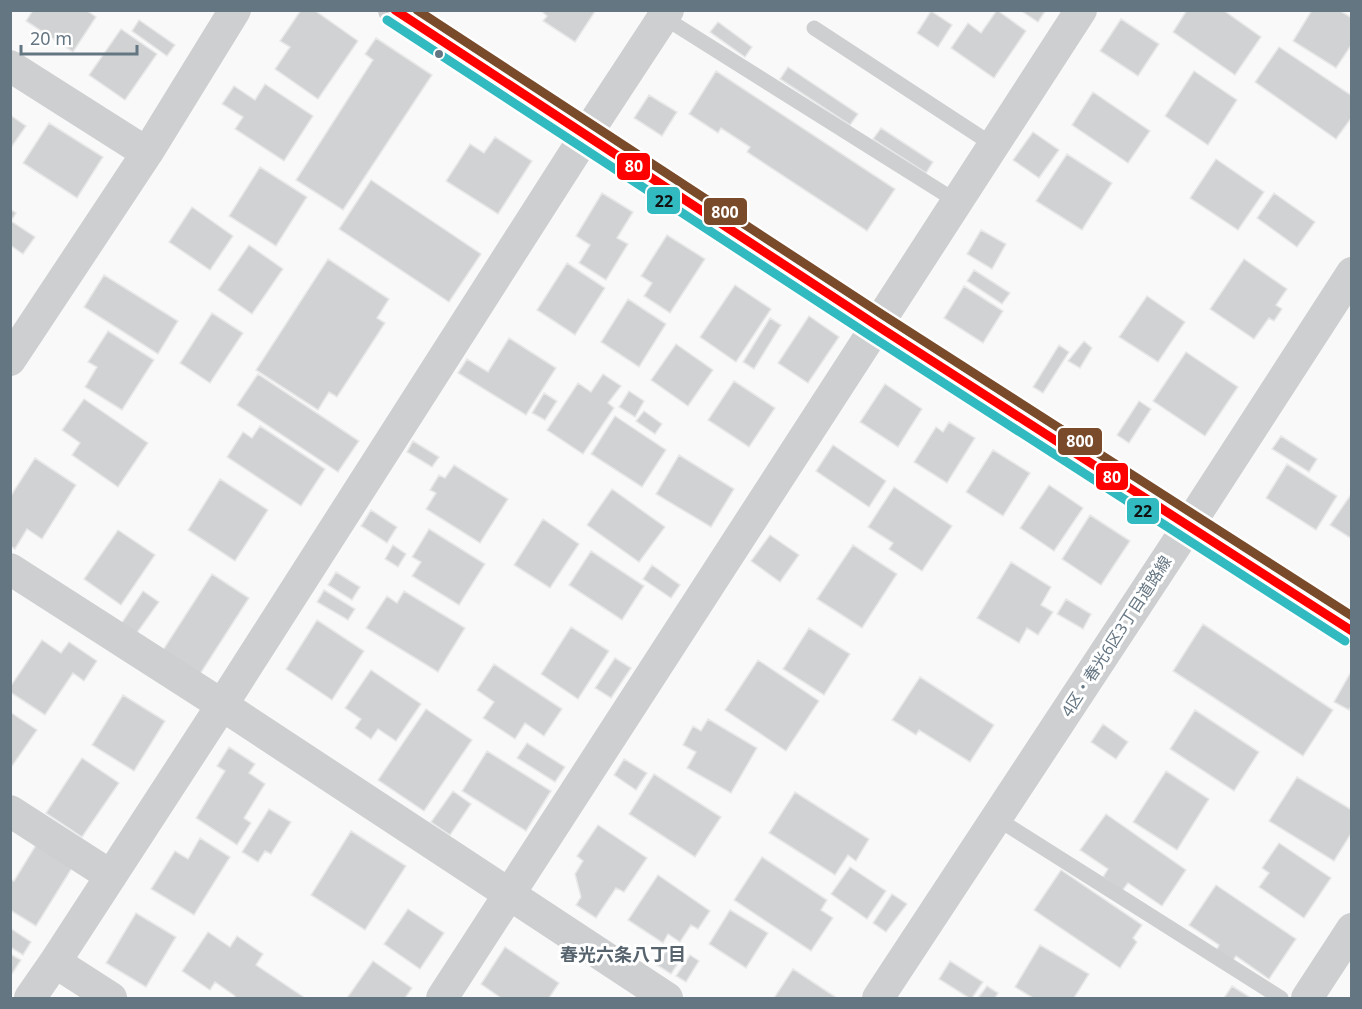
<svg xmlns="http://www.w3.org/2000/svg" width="1362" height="1009" font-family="'Noto Sans','Noto Sans JP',sans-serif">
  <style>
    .building { fill: #d0d2d3; stroke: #e8e8e8; stroke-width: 1.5 }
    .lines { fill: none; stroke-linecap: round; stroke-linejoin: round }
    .lane { stroke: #cecfd0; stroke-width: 15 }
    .street { stroke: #cecfd0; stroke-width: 32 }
    .bus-1-casing { stroke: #fff; stroke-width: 14 }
    .bus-2-casing { stroke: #fff; stroke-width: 14 }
    .bus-3-casing { stroke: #fff; stroke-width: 14 }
    .bus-1 { stroke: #f00; stroke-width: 9 }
    .bus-2 { stroke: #32bac1; stroke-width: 9 }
    .bus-3 { stroke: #7a4b2a; stroke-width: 9 }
    .bus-dot { fill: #657683; stroke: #fff; stroke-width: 2 }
    .labels { text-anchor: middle; stroke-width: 6; stroke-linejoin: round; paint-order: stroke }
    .street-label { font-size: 16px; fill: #657683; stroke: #fff }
    .neighbourhood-label { font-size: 18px; font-weight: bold; fill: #57646e; stroke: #fff }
    .line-badge { stroke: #fff; stroke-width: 2 }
    .badge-label { font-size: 16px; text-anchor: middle; font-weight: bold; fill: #fff }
    .pale-badge-label { font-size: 16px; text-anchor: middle; font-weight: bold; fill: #111 }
  </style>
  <rect width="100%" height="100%" fill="#f9f9f9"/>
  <path class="building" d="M33 10H86L96 17 73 52 26 21Z
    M301 10H314L358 41 318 99 275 69 290 47 280 41Z
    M540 10H596L575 42 543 21 547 16Z
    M997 10 1026 31 994 78 951 48 968 23 981 33Z
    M1020 10H1046L1038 22Z
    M1187 10H1223L1261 37 1235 75 1173 32Z
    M1312 10H1339L1352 18V44L1336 68 1293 41Z
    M931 11 952 25 938 47 917 33Z
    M1121 19 1159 44 1138 76 1100 51Z
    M139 20 175 45 167 56 132 31Z
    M718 22 752 47 745 57 710 32Z
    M121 29 157 54 125 100 89 75Z
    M376 38 432 75 343 210 296 180 373 60 365 54Z
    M1279 47 1352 96V117L1336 139 1255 82Z
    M788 67 858 114 850 125 780 79Z
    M716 71 895 189 867 231 747 152 750 147 721 128 718 133 689 114Z
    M1194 71 1237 100 1208 145 1165 116Z
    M265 84 313 116 284 161 235 129 243 117 222 104 234 86 255 100Z
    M1093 92 1150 131 1128 163 1072 125Z
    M649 95 677 112 662 136 634 118Z
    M10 115 26 126 10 149Z
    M49 123 103 157 77 198 23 163Z
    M881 128 933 162 926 173 873 139Z
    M1033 132 1059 150 1039 178 1013 160Z
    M495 137 532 161 498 214 446 181 470 144 484 153Z
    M1067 154 1112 183 1082 230 1036 201Z
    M1216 159 1264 192 1238 230 1190 198Z
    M260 167 307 197 276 246 229 216Z
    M371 180 481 254 449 302 339 229Z
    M602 193 633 212 617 238 628 244 606 280 579 263 590 245 576 236Z
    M1274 193 1315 222 1297 247 1257 218Z
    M192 207 233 236 210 270 169 242Z
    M10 209 16 213 11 221 35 237 23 254 10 245Z
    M981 230 1006 244 992 269 967 254Z
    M667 235 705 259 670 313 644 296 652 283 641 276Z
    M249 245 283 269 252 314 218 290Z
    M328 259 389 299 377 318 385 323 337 397 329 392 318 410 256 370Z
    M1244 259 1287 289 1276 305 1282 309 1274 321 1269 318 1254 339 1210 309Z
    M567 263 605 288 575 335 537 310Z
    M974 270 1010 293 1002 304 967 281Z
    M104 275 178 321 158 354 84 307Z
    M735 285 771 309 736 362 700 337Z
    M964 286 1003 311 983 343 944 318Z
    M1147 296 1185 322 1158 362 1119 337Z
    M628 299 666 324 639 367 601 342Z
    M212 313 243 333 210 383 180 363Z
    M809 316 839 337 808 383 778 363Z
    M770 318 781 325 754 369 743 362Z
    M108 331 154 360 122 410 85 387 97 367 88 362Z
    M509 338 556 368 526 415 458 373 467 359 488 372Z
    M1084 341 1092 348 1080 368 1068 361Z
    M676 344 713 370 688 406 651 380Z
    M1059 345 1069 352 1043 393 1033 387Z
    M1186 352 1238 387 1205 436 1153 401Z
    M258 374 359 441 338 472 237 405Z
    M603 374 621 386 608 403 614 408 583 454 547 430 578 383 591 392Z
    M734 381 775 408 749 447 708 420Z
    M885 384 922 409 898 447 860 422Z
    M629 391 644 401 635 417 619 407Z
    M544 393 557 401 545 420 532 413Z
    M84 399 148 443 118 487 72 455 80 443 62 430Z
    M1139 401 1151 409 1129 443 1117 435Z
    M644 411 662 424 655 434 636 421Z
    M615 416 666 450 642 487 591 454Z
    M949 422 975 438 947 483 914 462 936 427 943 432Z
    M260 426 325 469 301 506 227 457 243 432 252 438Z
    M1281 436 1317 459 1309 472 1272 449Z
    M413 441 439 457 432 467 407 452Z
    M833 445 886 481 869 507 816 471Z
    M993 450 1030 473 1003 516 966 492Z
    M679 455 734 489 711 527 656 494Z
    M35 458 76 485 42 539 27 529 15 549 10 546V497Z
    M1287 464 1337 496 1316 530 1266 498Z
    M454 465 508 499 480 543 426 509 436 493 430 490 439 475 445 478Z
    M220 479 268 510 235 561 188 530Z
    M1049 485 1083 508 1054 551 1020 528Z
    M894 487 952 526 922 571 889 549 893 543 868 527Z
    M612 489 665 527 639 562 587 525Z
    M1352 493V539L1330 525Z
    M371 510 397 527 387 543 361 526Z
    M1090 515 1130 541 1101 585 1062 559Z
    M543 519 579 544 550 588 514 565Z
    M429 529 485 564 459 605 412 576 421 562 412 557Z
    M118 530 155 555 121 605 84 579Z
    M770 535 799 555 780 582 751 561Z
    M393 545 406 554 398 567 385 559Z
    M853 545 897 574 862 628 817 599Z
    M591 551 644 586 622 620 569 585Z
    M1011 562 1051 587 1041 605 1053 612 1038 635 1027 628 1019 643 977 618Z
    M652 565 680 585 671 598 643 579Z
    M336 572 360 587 352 600 328 585Z
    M212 574 249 598 200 674 163 650Z
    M324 590 355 609 348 620 317 602Z
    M143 591 159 602 136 634 121 624Z
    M404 591 465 628 438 672 366 628 387 596 397 603Z
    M1066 599 1091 614 1083 629 1057 614Z
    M317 620 364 651 332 700 286 669Z
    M1203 624 1333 710 1303 756 1173 671Z
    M571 627 609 651 578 699 541 674Z
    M809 628 850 654 824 695 783 669Z
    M42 640 61 653 69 642 97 661 84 681 73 673 45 715 10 692V687Z
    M615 658 631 668 611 698 595 688Z
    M758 660 819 701 786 751 725 710Z
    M494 664 562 709 544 736 525 723 515 739 483 718 494 702 477 690Z
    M371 670 421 704 396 741 378 729 371 739 355 728 361 719 345 708Z
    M1352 670V705L1349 710 1334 702Z
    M920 677 994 725 970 762 919 730 916 735 892 720Z
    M123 695 165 721 134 771 92 745Z
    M426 709 472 740 424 811 378 780Z
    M1195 710 1259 752 1234 791 1170 749Z
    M10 712 37 730 10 769Z
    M708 719 757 748 731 793 687 768 696 752 683 745 693 726 701 731Z
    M1103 724 1128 742 1116 759 1091 742Z
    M527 743 565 767 555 782 517 758Z
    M229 747 255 764 249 773 265 784 244 818 251 823 237 845 196 818 225 771 217 766Z
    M487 751 551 791 526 831 462 791Z
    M82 758 119 783 82 837 46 813Z
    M624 759 647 773 636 790 614 775Z
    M1166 771 1209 799 1177 850 1133 822Z
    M654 774 721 817 695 857 629 814Z
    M1297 777 1352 810V832L1334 861 1269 821Z
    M453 791 471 804 450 835 431 822Z
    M795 792 869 839 856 861 848 855 835 875 769 833Z
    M269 809 291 822 271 854 265 851 258 862 242 852Z
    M1106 814 1186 870 1162 906 1128 883 1122 891 1103 877 1108 869 1080 850Z
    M598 825 647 858 624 892 616 888 596 918 576 905 581 897 575 874 583 861 577 856Z
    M351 831 406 866 365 930 311 895Z
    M200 838 230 857 194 915 151 889 175 851 188 859Z
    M1279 843 1331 878 1304 918 1259 887 1269 873 1262 868Z
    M36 845 72 868 36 926 10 910V879L14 881Z
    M762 857 827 900 821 910 833 918 811 951 734 900Z
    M850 867 886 891 867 919 831 894Z
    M1061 870 1142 925 1133 938 1137 942 1120 968 1034 910Z
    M658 875 710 911 698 929 691 925 680 942 668 934 663 943 628 920Z
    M1216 885 1296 939 1269 979 1236 956 1232 962 1216 951 1219 945 1189 925Z
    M892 894 907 904 886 932 873 923Z
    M408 909 444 933 420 969 384 944Z
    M730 910 768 933 746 968 709 944Z
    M136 913 176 937 146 987 106 963Z
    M10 928 31 942 23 955 10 947Z
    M208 932 230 947 237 936 263 954 256 965 305 998H234L235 996 215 982 210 990 182 971Z
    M1040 945 1089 974 1074 998H1033L1015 987Z
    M669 946 683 956 671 974 657 965Z
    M505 947 559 983 549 998H501L481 984Z
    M10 954 21 960 10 977Z
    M690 955 699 961 686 982 676 976Z
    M373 961 412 988 405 998H347Z
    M950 961 983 982 972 998H969L939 979Z
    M793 969 837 998H774Z
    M987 986 998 993 995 998H978Z
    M1232 986 1251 998H1224Z"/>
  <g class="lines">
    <path class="lane" d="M660 15 956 201
      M814 28 993 145
      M996 818 1281 998"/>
    <path class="street" d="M394 10 876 325 1189 525 1352 631
      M10 66 147 153
      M10 360 147 153 235 10
      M10 569 222 705 667 998
      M10 811 111 876
      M55 962 111 998
      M30 998 55 962 222 705 586 135 668 10
      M442 998 1081 10
      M878 998 1189 525 1352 273
      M1307 998 1352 929"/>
    <defs>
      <path id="bus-1" d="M395 10 876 325 1352 631"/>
      <path id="bus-2" d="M387 20 869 335 1345 641"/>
      <path id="bus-3" d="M417 10 883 315 1352 616"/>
    </defs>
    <use href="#bus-1" class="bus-1-casing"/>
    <use href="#bus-2" class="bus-2-casing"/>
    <use href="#bus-3" class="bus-3-casing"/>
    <use href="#bus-1" class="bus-1"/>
    <use href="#bus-2" class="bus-2"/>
    <use href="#bus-3" class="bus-3"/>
  </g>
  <circle class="bus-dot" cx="439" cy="54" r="5"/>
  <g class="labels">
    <g class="street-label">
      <text transform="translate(1116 636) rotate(-57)" y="6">4区・春光6区3丁目道路線</text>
    </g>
    <g class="neighbourhood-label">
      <text x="623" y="961">春光六条八丁目</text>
    </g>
  </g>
  <g class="line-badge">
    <rect x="616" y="152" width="35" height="29" rx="6" fill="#f00"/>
    <rect x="646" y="186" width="35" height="29" rx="6" fill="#32bac1"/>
    <rect x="703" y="197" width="45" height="29" rx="6" fill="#7a4b2a"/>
    <rect x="1057" y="427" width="46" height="29" rx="6" fill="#7a4b2a"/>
    <rect x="1095" y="462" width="34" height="29" rx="6" fill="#f00"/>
    <rect x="1126" y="497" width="34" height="28" rx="6" fill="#32bac1"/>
  </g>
  <g class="badge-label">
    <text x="634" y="172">80</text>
    <text x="725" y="218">800</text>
    <text x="1080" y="447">800</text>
    <text x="1112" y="483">80</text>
  </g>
  <g class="pale-badge-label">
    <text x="664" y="207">22</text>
    <text x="1143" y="517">22</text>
  </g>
  <rect width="1362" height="1009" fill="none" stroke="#657683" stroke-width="24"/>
  <path d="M21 45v9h116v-9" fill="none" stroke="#657683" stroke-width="3"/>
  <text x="30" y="45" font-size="18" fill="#657683" stroke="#ffffff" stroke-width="4.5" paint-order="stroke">20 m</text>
</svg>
